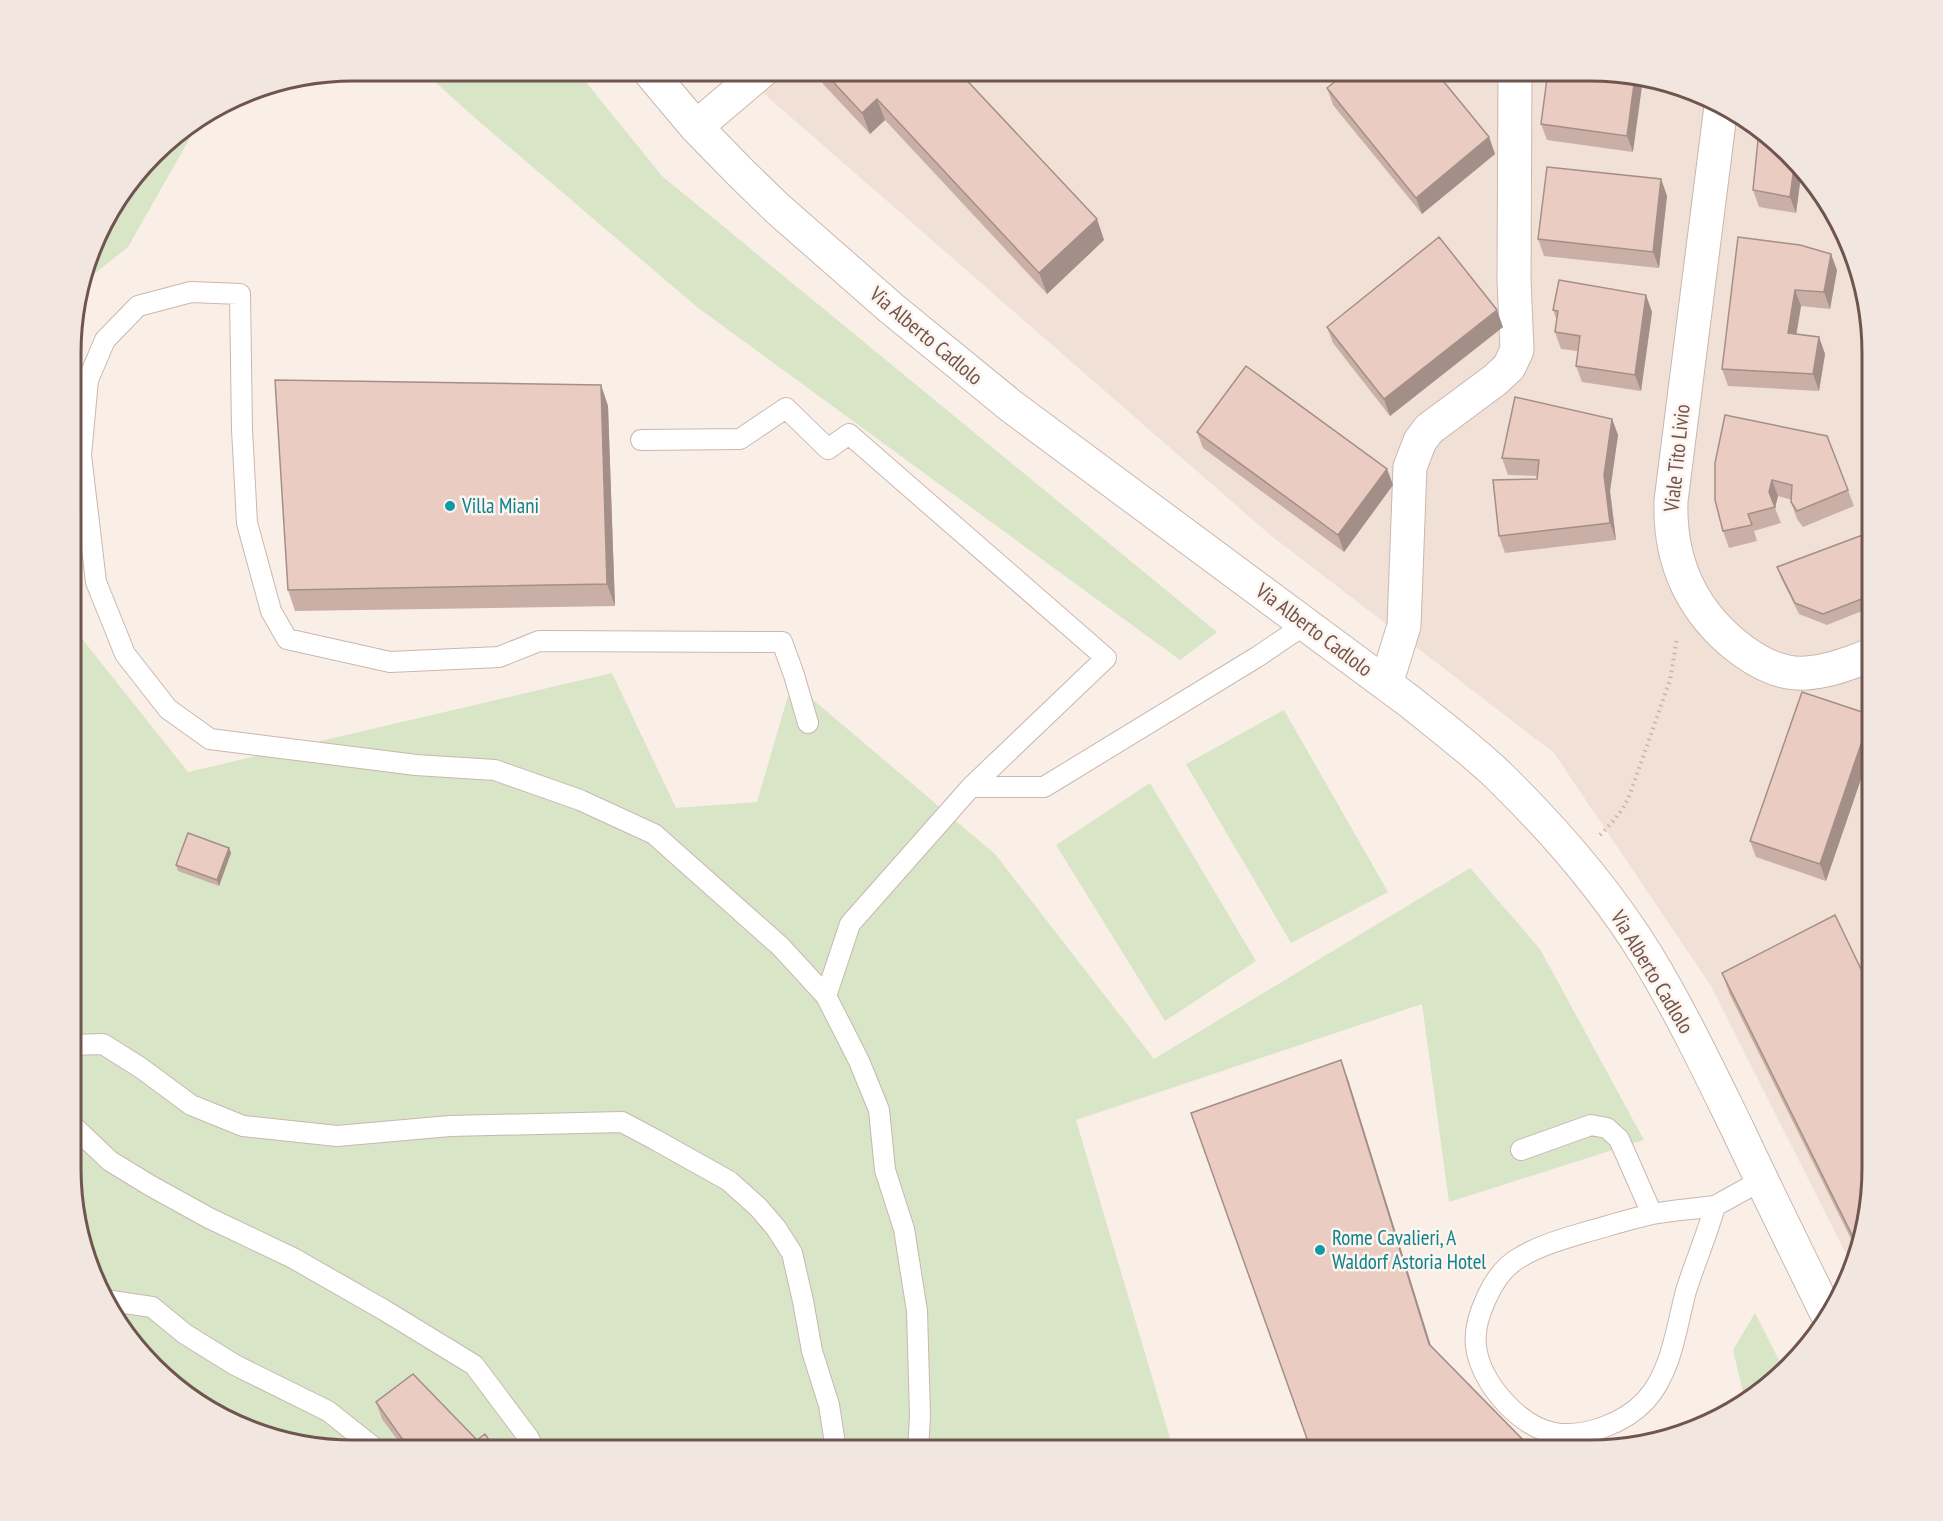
<svg xmlns="http://www.w3.org/2000/svg" width="1943" height="1521" font-family="'PT Sans Narrow',sans-serif">
  <style>
    .residential { fill: #f0e0d6 }
    .green { fill: #d8e5c7 }
    .lines { fill: none; stroke-linecap: round; stroke-linejoin: round }
    .lane-casing { stroke: #cab7af; stroke-width: 22 }
    .street-casing { stroke: #cab7af; stroke-width: 35 }
    .path { stroke: #d0afa6; stroke-width: 4; stroke-dasharray: 1.5 4.5; stroke-linecap: butt }
    .lane { stroke: #fff; stroke-width: 20 }
    .street { stroke: #fff; stroke-width: 33 }
    .wall { fill: #caafa7 }
    .shaded-wall { fill: #a48f88 }
    .building { fill: #ebccc2; stroke: #a48f88; stroke-width: 1.5 }
    .culture-dot { fill: #0f9aa8; stroke: #fdf4ed; stroke-width: 2 }
    .labels { text-anchor: middle; stroke-width: 5; stroke-linejoin: round; paint-order: stroke }
    .street-label { font-size: 21px; fill: #70554f; stroke: #fdf4ed }
    .culture-label { font-size: 21px; fill: #0d838f; stroke: #fdf4ed; text-anchor: start }
    .rim { fill: none; stroke: #70554f; stroke-width: 3 }
  </style>
  <rect width="100%" height="100%" fill="#f9efe7"/>
  <path class="residential" d="M738 71H1608L1699 92 1777 141 1851 244 1872 352V1187L1853 1268 1711 986 1554 753 1269 534Z"/>
  <path class="green" d="M423 71H577L662 176 1217 632 1180 660 697 307 475 118Z
    M199 122 128 247 84 282 108 212 167 140Z
    M72 622 75 630 188 772 612 673 676 808 757 802 792 682 995 854 1154 1059 1470 868 1540 949 1644 1140 1449 1202 1422 1004 1076 1120 1173 1448 1172 1450H335L245 1429 166 1380 100 1293 71 1187Z
    M1284 710 1388 892 1291 943 1186 764Z
    M1150 783 1256 961 1165 1021 1056 845Z
    M1755 1313 1783 1368 1744 1396 1733 1350Z"/>
  <g class="lines">
    <defs>
      <path id="lane" d="M641 440 740 439 786 408 828 449 849 434 1106 658 971 787
        M808 723 794 675 782 642 539 641 499 657 390 662 287 639 271 611 247 523 242 429 240 294 191 292 138 306 105 340 88 380 81 455 96 582 125 654 168 709 210 739 416 765 495 770 580 800 654 834 780 946 826 996 859 1061 879 1110 885 1170 904 1229 917 1311 920 1416 918 1450
        M826 996 850 924 971 787H1044L1257 657 1306 624
        M71 1045 103 1044 141 1068 191 1105 243 1126 337 1136 450 1126 622 1122 654 1139 729 1181 758 1207 776 1228 792 1253 803 1301 812 1351 829 1405 836 1450
        M71 1124 110 1161 151 1186 209 1218 293 1258 384 1310 474 1365 528 1437 535 1450
        M1521 1150 1591 1125 1607 1128 1619 1139 1652 1214
        M1715 1206C1694 1209 1673 1210 1652 1214 1630 1219 1608 1226 1586 1232 1563 1239 1540 1245 1519 1258 1503 1267 1493 1283 1486 1299 1479 1314 1474 1331 1476 1347 1481 1383 1519 1427 1555 1433 1585 1438 1625 1423 1646 1400 1672 1371 1676 1328 1686 1291 1695 1262 1707 1235 1715 1206L1762 1180
        M105 1300 152 1307 185 1334 235 1365 328 1411 377 1450"/>
      <path id="street" d="M649 71 696 127 741 173 778 209 891 308 1011 406 1409 701C1440 726 1472 750 1500 777 1555 831 1607 891 1647 956 1681 1012 1709 1071 1738 1130 1767 1192 1797 1253 1827 1314
        M1721 106 1671 501C1669 563 1693 614 1743 651 1761 664 1783 675 1806 673 1829 672 1851 662 1872 655
        M696 127 762 71
        M1386 684 1404 626 1410 467 1420 441 1429 429 1495 380 1509 367 1517 350 1514 281 1515 71"/>
    </defs>
    <use href="#lane" class="lane-casing"/>
    <use href="#street" class="street-casing"/>
    <path class="path" d="M1600 835C1613 822 1623 811 1630 794L1670 680 1677 638"/>
    <use href="#lane" class="lane"/>
    <use href="#street" class="street"/>
  </g>
  <path class="wall" d="M818 71H958L1097 219 1104 240 1047 294 885 120 870 134 823 84Z
    M1608 71 1633 152 1547 140 1541 124Z
    M1327 88 1489 137 1495 154 1422 214 1333 105Z
    M1777 141 1808 184 1800 183 1796 213 1759 207 1753 190Z
    M1661 179 1667 196 1659 268 1544 256 1538 239Z
    M1738 237 1837 270 1830 309 1801 306 1796 334 1819 337 1825 354 1819 391 1728 386 1722 369Z
    M1646 295 1652 312 1641 391 1582 382 1576 366 1578 351 1561 349 1555 332 1557 321 1553 310Z
    M1327 327H1503L1390 416 1333 343Z
    M601 385 608 406 615 606 295 611 288 590Z
    M1612 419 1618 435 1610 491 1616 540 1505 553 1499 536 1537 479 1538 476 1508 475 1502 458Z
    M1197 432 1387 469 1393 485 1344 552 1203 448Z
    M1715 463 1848 490 1854 506 1803 527 1797 519 1791 502 1792 500 1778 496 1775 508 1781 523 1754 531 1757 541 1729 548 1723 531Z
    M1872 544V607L1827 625 1799 614 1781 578 1777 567Z
    M1871 715 1872 718V747L1826 881 1756 857 1750 841Z
    M229 848 231 853 219 886 178 871 176 865Z
    M1722 973 1872 1187 1857 1251 1730 995Z
    M376 1402 477 1440 496 1450H405L382 1419Z"/>
  <path class="shaded-wall" d="M1635 77 1643 79 1633 152 1627 136Z
    M877 99 885 120 870 134 862 113Z
    M1489 137 1495 154 1422 214 1416 198Z
    M1794 167 1800 183 1796 213 1790 197Z
    M1661 179 1667 196 1659 268 1653 252Z
    M1097 219 1104 240 1047 294 1039 273Z
    M1831 254 1837 270 1830 309 1824 292Z
    M1795 290 1801 306 1794 349 1788 333Z
    M1646 295 1652 312 1641 391 1635 375Z
    M1497 310 1503 327 1390 416 1384 399Z
    M1819 337 1825 354 1819 391 1813 374Z
    M601 385 608 406 615 606 607 584Z
    M1612 419 1618 435 1610 491 1616 540 1610 523 1604 475Z
    M1387 469 1393 485 1344 552 1338 535Z
    M1772 480 1778 496 1775 508 1769 492Z
    M1871 715 1872 718V747L1826 881 1820 864Z
    M229 848 231 853 219 886 217 880Z
    M1341 1060 1349 1082 1437 1365 1429 1344Z"/>
  <path class="building" d="M823 71H958L1097 219 1039 273 877 99 862 113Z
    M1348 71H1435L1489 137 1416 198 1327 88Z
    M1548 71H1608L1635 77 1627 136 1541 124Z
    M1759 130 1777 141 1795 167H1794L1790 197 1753 190Z
    M1547 167 1661 179 1653 252 1538 239Z
    M1439 237 1497 310 1384 399 1327 327Z
    M1738 237 1800 245 1831 254 1824 292 1795 290 1788 333 1819 337 1813 374 1722 369Z
    M1559 280 1646 295 1635 375 1576 366 1580 336 1555 332 1558 311 1553 310Z
    M1246 366 1387 469 1338 535 1197 432Z
    M275 380 601 385 607 584 288 590Z
    M1515 397 1612 419 1604 475 1610 523 1499 536 1493 480 1537 479 1539 460 1502 458Z
    M1725 415 1827 436 1848 490 1797 511 1791 502 1792 485 1772 480 1769 492 1775 507 1748 514 1752 525 1723 531 1715 500V463Z
    M1868 533 1872 545V595L1823 614 1795 603 1777 567Z
    M1802 692 1871 715 1820 864 1750 841Z
    M188 833 229 848 217 880 176 865Z
    M1835 915 1872 992V1187L1858 1247 1722 973Z
    M1341 1060 1429 1344 1533 1450H1311L1191 1113Z
    M413 1374 477 1440 485 1434 496 1450H410L376 1402Z"/>
  <g class="culture-dot">
    <circle cx="450" cy="506" r="6"/>
    <circle cx="1320" cy="1250" r="6"/>
  </g>
  <g class="labels">
    <g class="street-label">
      <text transform="translate(926 336) rotate(40)" y="7">Via Alberto Cadlolo</text>
      <text transform="translate(1677 458) rotate(-84)" y="7">Viale Tito Livio</text>
      <text transform="translate(1314 630) rotate(37)" y="7">Via Alberto Cadlolo</text>
      <text transform="translate(1652 972) rotate(59)" y="7">Via Alberto Cadlolo</text>
    </g>
    <g class="culture-label">
      <text x="462" y="513">Villa Miani</text>
      <text x="1332" y="1245">Rome Cavalieri, A<tspan x="1332" dy="24">Waldorf Astoria Hotel</tspan></text>
    </g>
  </g>
  <path d="M0 0H1943V1521H0ZM353 81H1590A272 272 0 0 1 1862 353V1168A272 272 0 0 1 1590 1440H353A272 272 0 0 1 81 1168V353A272 272 0 0 1 353 81Z" fill="#f2e7e0" fill-rule="evenodd"/>
  <path class="rim" d="M353 81H1590A272 272 0 0 1 1862 353V1168A272 272 0 0 1 1590 1440H353A272 272 0 0 1 81 1168V353A272 272 0 0 1 353 81Z"/>
</svg>
